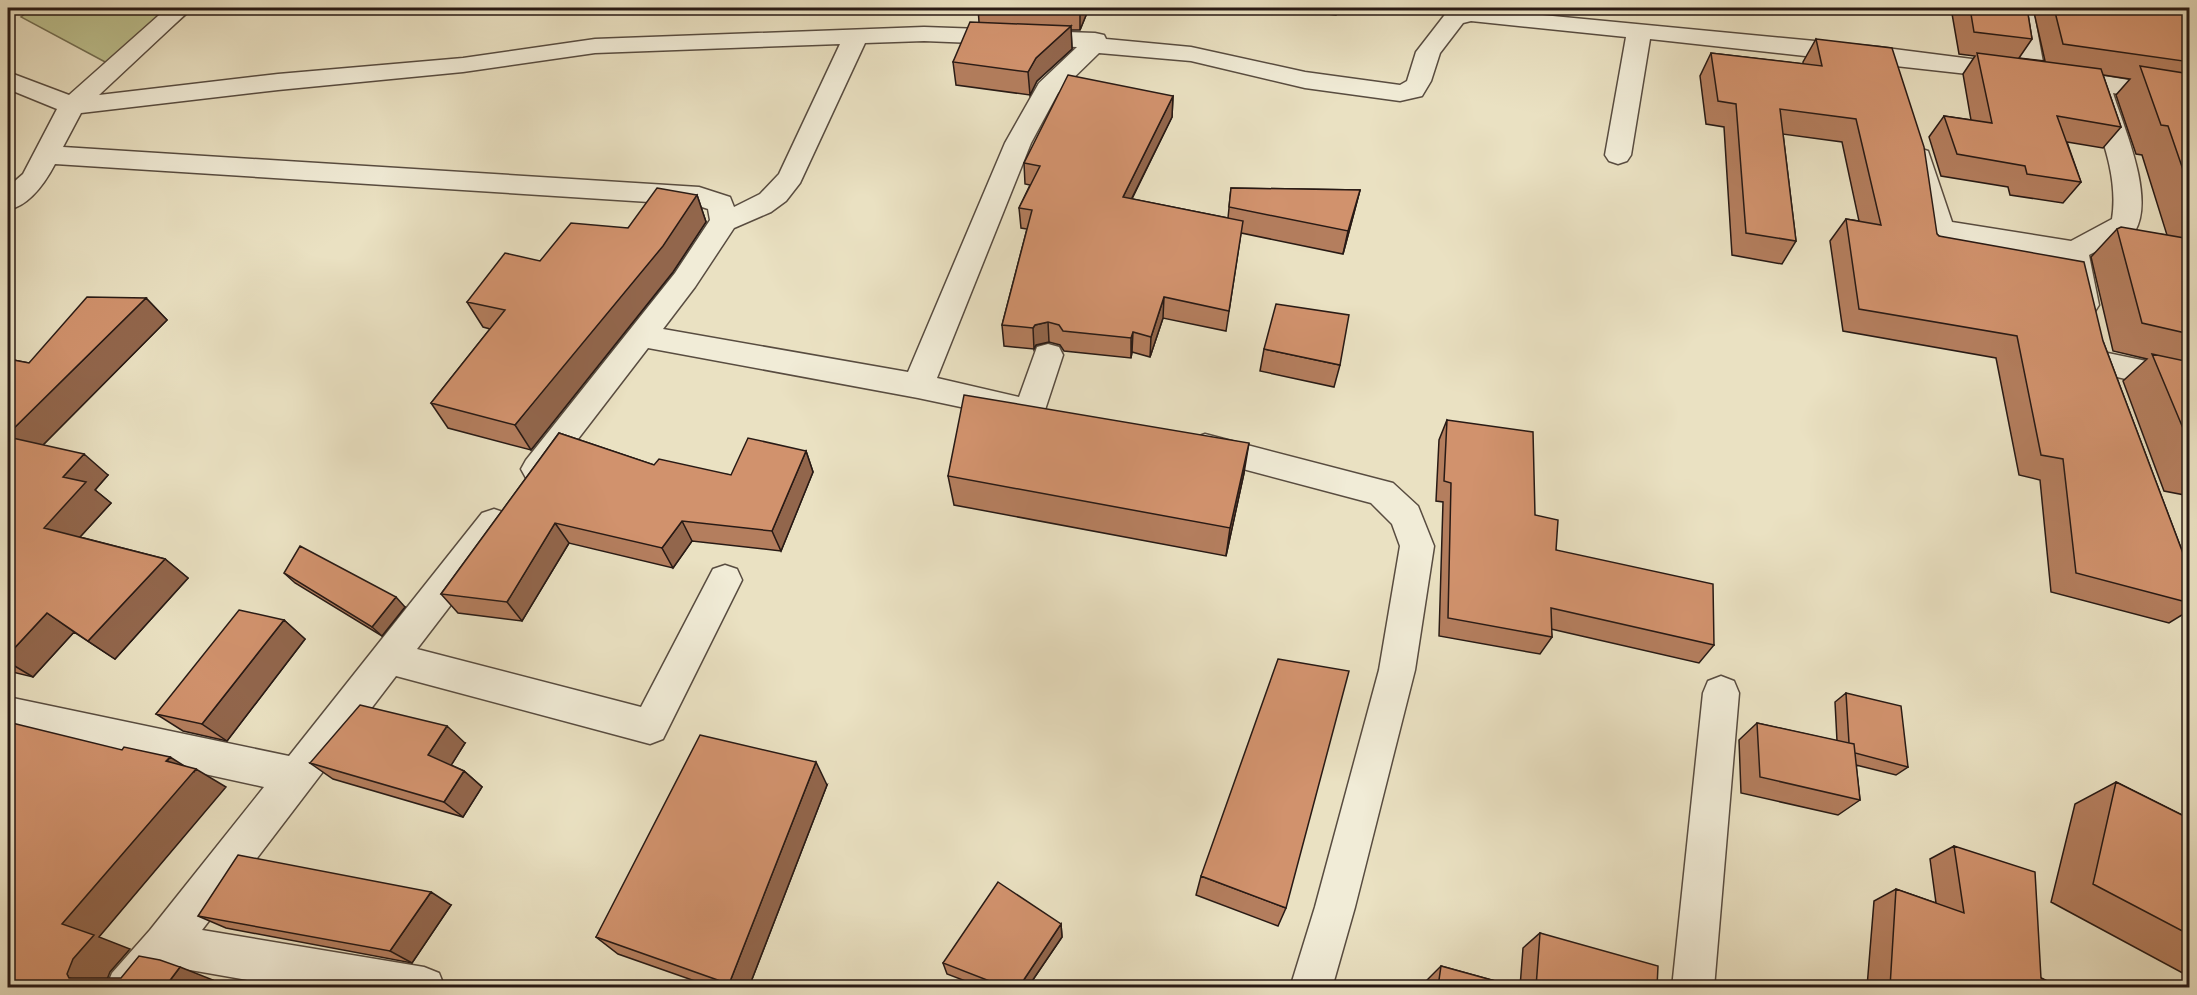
<svg xmlns="http://www.w3.org/2000/svg" width="2197" height="995" font-family="Cardo,serif">
  <style>
    .green { fill: #bdc18f; stroke: #726e52; stroke-width: 1.5 }
    .lines { fill: none; stroke-linecap: round; stroke-linejoin: round }
    .minor-casing { stroke: #584c40; stroke-width: 3 }
    .minor { fill: #f1ecd7; fill-rule: evenodd }
    .wall { fill: #b47e5e; stroke: #281a15; stroke-width: 1.5 }
    .shaded-wall { fill: #92664c; stroke: #281a15; stroke-width: 1.5 }
    .building { fill: #d1926d; stroke: #281a15; stroke-width: 1.5 }
  </style>
  <rect width="100%" height="100%" fill="#eae1c2"/>
  <filter id="stains"><feTurbulence type="fractalNoise" baseFrequency=".00333" numOctaves="4"/><feColorMatrix values="0 0 0 0 .2 0 0 0 0 .09 0 0 0 0 .02 0 0 0 .5 -.17"/></filter>
  <radialGradient id="worn" r=".72"><stop offset=".6" stop-color="#630" stop-opacity="0"/><stop offset="1" stop-color="#630" stop-opacity=".3"/></radialGradient>
  <path class="green" d="M33 8H194L122 71 21 17Z"/>
  <g class="lines">
    <defs>
      <path id="minor" d="M167 8H192L99 95 278 74 463 58 595 39 924 27 1095 33 1104 35 1106 39 1191 47 1305 72 1400 85 1407 81 1416 52 1447 12 1468 8 1878 47 2019 65 2010 8H2033L2045 73 2042 78 2033 81 2022 75 2013 79 1650 39 1631 155 1627 161 1618 164 1609 161 1605 155 1626 37 1471 21 1463 23 1440 53 1431 81 1422 96 1400 101 1305 88 1191 61 1099 53 1058 93 1031 143 937 378 1019 397 1037 347 1048 344 1059 347 1063 355 1042 419 1031 422 1020 419 1018 414 1008 417 918 398 648 348 548 478 537 482 526 478 521 469 526 460 675 273 710 220 708 209 696 205 55 164C45 183 30 205 8 210V187L23 174 57 109 8 89V72L69 95ZM924 41 1077 47 1039 83 1005 143 908 372 663 329 695 287 734 228 771 212 786 201 800 183 865 43ZM840 44 779 174 760 194 734 207 730 197 699 187 63 147 81 113 278 90 463 72 595 53Z
        M2061 69 2190 90V106L2113 93C2124 128 2155 197 2135 231L2089 255 2099 305 2094 313 2084 316 2074 313 2069 305 2061 259 1931 237 1927 230 1906 157 1910 151 1919 148 1928 151 1952 222 2071 241 2112 219C2119 176 2100 133 2087 93L2090 89 2052 82 2049 77 2052 72Z
        M2098 351 2190 370V394L2087 370 2083 362 2087 354Z
        M1205 434 1393 483 1418 506 1434 546 1415 670 1355 907 1332 988H1290L1315 907 1379 670 1400 546 1392 524 1371 503 1194 456 1189 447 1194 438Z
        M494 509 506 513 511 523 506 533 417 649 641 707 713 569 725 565 737 569 742 580 663 739 650 744 396 676 202 930 424 967 439 973 445 988H294L173 967 156 988H106L112 973 150 930 264 787 8 731V697L289 756 482 513Z
        M1721 676 1734 681 1739 693 1714 988H1672L1703 693 1708 681Z"/>
    </defs>
    <use href="#minor" class="minor-casing"/>
    <use href="#minor" class="minor"/>
  </g>
  <path class="wall" d="M978 8H1089L1080 30H1071L1072 49 1037 81 1030 95 956 85 953 62 979 22Z
    M1269 8H1338L1336 15Z
    M1951 8H2027L2032 39 2019 58 2045 61 2033 8H2190V496L2164 491 2123 381 2147 359 2113 351 2091 257 2117 229 2167 235 2142 155 2136 154 2116 95 2130 79 2103 75 2121 127 2103 148 2067 142 2081 182 2063 203 2010 195 2008 187 1941 176 1929 137 1944 116 1971 120 1963 74 1975 56 1959 54Z
    M1816 39 1937 234 1939 236 2103 341 2190 572V610L2169 623 2051 592 2040 480 2019 475 1996 358 1843 331 1830 241 1846 219 1859 221 1842 142 1783 134 1796 241 1782 264 1732 255 1724 127 1706 124 1700 76 1711 53 1803 64V62Z
    M1173 96 1172 117 1132 199 1228 218 1231 188 1360 190 1343 254 1241 233 1226 331 1163 318 1150 357 1132 352 1131 358 1064 351 1060 345 1049 342 1036 345 1034 349 1004 346 1002 325 1027 229 1021 228 1019 208 1030 185 1025 184 1024 163Z
    M697 195 706 222 673 272 531 450 448 428 431 403 490 329 483 327 467 302 540 261 628 228Z
    M146 298 167 320 43 445 108 475 95 490 111 503 80 537 165 559 188 578 115 659 74 632 33 677 8 671V359L29 363Z
    M1264 349 1340 365 1334 387 1260 371Z
    M1447 420 1535 515 1556 550 1714 645 1699 663 1551 629 1552 637 1540 654 1439 636 1443 502 1436 501 1439 440Z
    M559 433 654 465 731 475 806 451 813 472 781 551 692 541 673 568 569 543 522 621 458 613 441 594Z
    M1244 473 1226 556 954 505 948 476Z
    M284 573 405 607 382 636 295 583Z
    M284 620 305 639 227 741 183 731 156 714Z
    M1846 693 1908 767 1896 775 1856 765 1860 800 1838 815 1741 793 1739 740 1757 723 1837 741 1835 702Z
    M465 743 451 765 464 771 482 787 463 817 333 779 310 763Z
    M2116 782 2190 819V977L2051 902 2075 804Z
    M827 785 749 987H712L618 954 596 937Z
    M1954 846 2041 978 2059 987H1867L1874 901 1896 889 1936 903 1930 859Z
    M1201 876 1286 908 1278 926 1196 895Z
    M451 905 412 963 226 928 198 916Z
    M1061 924 1062 937 1028 987H981L947 974 943 963Z
    M1540 933 1657 987H1520L1523 948Z
    M1441 966 1517 987H1426L1427 980Z"/>
  <path class="shaded-wall" d="M1080 8H1089L1080 30Z
    M1071 26 1072 49 1037 81 1030 95 1028 72 1036 58Z
    M1173 96 1172 117 1122 218 1123 197Z
    M1360 190 1354 213 1343 254 1348 231Z
    M697 195 706 222 673 272 531 450 515 425Z
    M1164 297 1163 318 1150 357 1151 337Z
    M146 298 167 320 31 457 8 438V434Z
    M1048 322 1049 342 1036 345 1034 349 1033 328 1035 325Z
    M1133 332 1132 352 1131 358V338Z
    M1249 443 1244 473 1226 556 1230 528Z
    M806 451 813 472 781 551 772 531Z
    M84 454 108 475 95 490 111 503 70 548 44 528 63 477Z
    M682 521 692 541 673 568 662 548Z
    M555 523 569 543 522 621 507 602Z
    M165 559 188 578 115 659 88 641Z
    M396 597 405 607 382 636 372 627Z
    M47 613 74 632 33 677 8 662V655Z
    M284 620 305 639 227 741 202 724Z
    M447 726 465 743 447 772 428 755Z
    M170 757 194 772 196 769 226 787 99 937 130 949 110 972 104 987 69 978 67 974 62 924Z
    M816 762 827 785 749 987H733L729 984Z
    M464 771 482 787 463 817 444 802Z
    M431 892 451 905 412 963 390 951Z
    M1061 924 1062 937 1028 987H1019Z
    M180 967 213 980 208 987H165Z"/>
  <path class="building" d="M1970 8H2027L2032 39 1974 32Z
    M2054 8H2190V62L2063 44Z
    M970 22 1071 26 1036 58 1028 72 953 62Z
    M1816 39 1892 48 1924 147 1937 234 1939 236 2084 262 2103 341 2190 572V603L2076 573 2063 459 2041 455 2017 336 1859 309 1846 219 1881 225 1856 119 1780 109 1796 241 1746 233 1736 104 1718 101 1711 53 1822 66Z
    M1977 53 2101 69 2121 127 2057 116 2081 182 2027 174 2025 166 1957 154 1944 116 1992 123Z
    M2140 66 2190 74V190L2168 126 2161 125Z
    M1068 75 1173 96 1123 197 1243 221 1229 311 1164 297 1151 337 1133 332 1131 338 1063 331 1059 325 1048 322 1035 325 1033 328 1002 325 1032 210 1019 208 1040 166 1024 163Z
    M657 188 697 195 663 246 515 425 431 403 505 310 467 302 505 253 540 261 571 223 628 228Z
    M1231 188 1360 190 1348 231 1229 207Z
    M2121 227 2190 239V334L2142 323 2117 229Z
    M87 297 146 298 8 434V359L29 363Z
    M1276 304 1349 315 1340 365 1264 349Z
    M2152 354 2190 362V445Z
    M964 395 1249 443 1230 528 948 476Z
    M1447 420 1533 432 1535 515 1558 520 1556 550 1713 584 1714 645 1551 608 1552 637 1448 618 1451 483 1444 481Z
    M559 433 654 465 659 459 731 475 748 438 806 451 772 531 682 521 662 548 555 523 507 602 441 594Z
    M8 437 84 454 63 477 86 482 44 528 165 559 88 641 47 613 8 655Z
    M300 546 396 597 372 627 284 573Z
    M239 610 284 620 202 724 156 714Z
    M1278 659 1349 671 1286 908 1201 876Z
    M1846 693 1901 706 1908 767 1855 753 1854 744 1849 743Z
    M360 705 447 726 428 755 464 771 444 802 310 763Z
    M8 722 122 750 124 747 170 757 166 761 196 769 62 924 94 935 73 959 67 974 69 978H121L139 956 160 960 180 967 165 987H8Z
    M1757 723 1854 744 1860 800 1760 777Z
    M700 735 816 762 729 984 596 937Z
    M2116 782 2190 819V935L2093 884Z
    M1954 846 2035 872 2041 978 2059 987H1890L1896 889 1964 913Z
    M238 855 431 892 390 951 198 916Z
    M998 882 1061 924 1019 987H1005L943 963Z
    M1540 933 1658 966 1657 987H1536Z
    M1441 966 1517 987H1438Z"/>
  <rect width="2197" height="995" fill="none" stroke="#eae1c2" stroke-width="30"/>
  <rect x="9" y="9" width="2179" height="977" fill="none" stroke="#281a15" stroke-width="3"/>
  <rect x="15" y="15" width="2167" height="965" fill="none" stroke="#281a15" stroke-width="1.5"/>
  <rect width="100%" height="100%" filter="url(#stains)"/>
  <rect width="100%" height="100%" fill="url(#worn)"/>
</svg>
